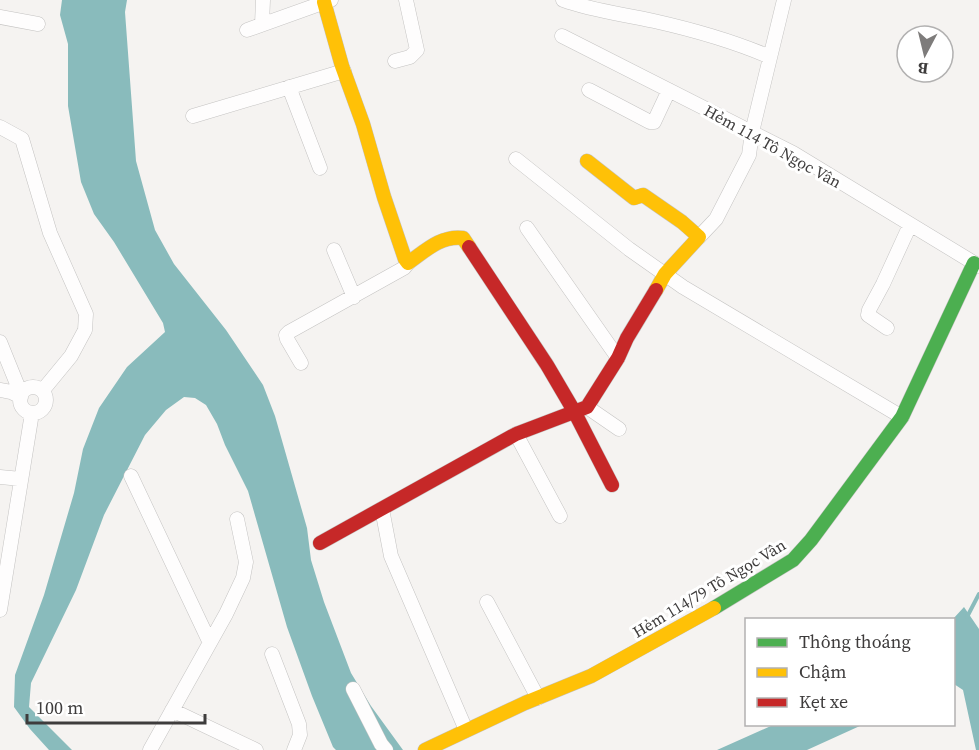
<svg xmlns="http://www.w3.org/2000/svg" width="979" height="750" font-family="'Source Serif 4',serif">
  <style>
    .water { fill: #89bbbc }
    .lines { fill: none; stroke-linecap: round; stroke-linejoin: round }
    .stream { stroke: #89bbbc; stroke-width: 4 }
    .street-casing { stroke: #c4c3c2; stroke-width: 15 }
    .fast-casing { stroke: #c4c3c2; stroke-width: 15 }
    .slow-casing { stroke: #c4c3c2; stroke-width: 15 }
    .jam-casing { stroke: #c4c3c2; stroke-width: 15 }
    .street { stroke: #fefdfd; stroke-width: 14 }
    .fast { stroke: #4caf50; stroke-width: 14 }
    .slow { stroke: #ffc107; stroke-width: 14 }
    .jam { stroke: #c62828; stroke-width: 14 }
    .labels { text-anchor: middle; stroke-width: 6; stroke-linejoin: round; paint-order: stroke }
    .street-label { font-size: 16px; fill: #3e3c3c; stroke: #fff }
  </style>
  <rect width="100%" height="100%" fill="#f5f3f1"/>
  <path class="water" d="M62 0H127L125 12 136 161 155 230 174 264 226 330 263 385 275 416 307 528 311 560 324 602 351 673 371 706 403 750H336L333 747 312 696 287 627 248 491 225 445 217 424 206 405 195 398 184 397 166 410 145 435 104 515 76 590 31 683 29 707 72 750H49L30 729 14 707 15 675 44 595 74 493 83 449 99 408 127 367 165 332 163 323 114 242 94 214 81 182 68 106V44L60 15Z
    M964 607 979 629V750H976L963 690 954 684 953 619Z
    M773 725V724L862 725 807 750H717Z"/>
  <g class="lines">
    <path class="stream" d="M967 617 979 594"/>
    <defs>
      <path id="street" d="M563 0C593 11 623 14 654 21 694 30 733 41 770 57
        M0 17 38 24
        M262 24 263 0
        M247 30 331 0
        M562 36 793 153 979 266
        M395 61 410 57 417 50 406 0
        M289 87 320 168
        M589 90 650 122H654L669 90
        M193 116 344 71
        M0 127 22 139 50 233 86 314 85 330 71 356 43 390
        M516 159 629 249 683 287 902 417
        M527 228 618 358
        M699 237 716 219 749 155 752 132 784 0
        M334 250 354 297
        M887 328 868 315 869 310 883 284 910 225
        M0 342 21 394
        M301 363 287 339 286 335 289 332 404 268 408 263
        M20 400a13 13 0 1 1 26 0a13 13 0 1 1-26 0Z
        M0 390 11 392 21 397
        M587 407 619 429
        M516 434 560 516
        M131 476 210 643
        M0 477 21 479
        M382 509 391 556 466 730
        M487 602 538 698
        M0 610 32 413
        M272 654 299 724 300 735 294 750
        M353 689 381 744 386 750
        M172 710 256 750
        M150 750 226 614 243 578 246 562 237 519"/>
      <path id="fast" d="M714 608 793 560 811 540 902 417 974 263"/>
      <path id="slow" d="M324 2 342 66 363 124 384 197 405 259 408 263C425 251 441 235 463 238L469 247
        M587 161 634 198 643 195 682 222 699 237 665 274 656 290
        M425 750 525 703 591 676 714 608"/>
      <path id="jam" d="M469 247 547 365 574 411 612 485
        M320 543 516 434 587 407 618 358 627 338 656 290"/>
    </defs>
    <use href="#street" class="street-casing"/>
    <use href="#fast" class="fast-casing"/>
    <use href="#slow" class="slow-casing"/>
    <use href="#jam" class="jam-casing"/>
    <use href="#street" class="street"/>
    <use href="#fast" class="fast"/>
    <use href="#slow" class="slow"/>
    <use href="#jam" class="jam"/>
  </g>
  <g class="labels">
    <g class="street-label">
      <text transform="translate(773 146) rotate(29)" y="6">Hẻm 114 Tô Ngọc Vân</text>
      <text transform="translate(709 588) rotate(-31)" y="6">Hẻm 114/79 Tô Ngọc Vân</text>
    </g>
  </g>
  <rect x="745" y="618" width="210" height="108" fill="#ffffff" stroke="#b2b1b1" stroke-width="1.5"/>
  <rect x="757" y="638" width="30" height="9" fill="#4caf50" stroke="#b2b1b1" stroke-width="1.5"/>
  <text x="799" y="648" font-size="18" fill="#3e3c3c">Thông thoáng</text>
  <rect x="757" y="668" width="30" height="9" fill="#ffc107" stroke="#b2b1b1" stroke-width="1.5"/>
  <text x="799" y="678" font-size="18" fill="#3e3c3c">Chậm</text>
  <rect x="757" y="698" width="30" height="9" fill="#c62828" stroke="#b2b1b1" stroke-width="1.5"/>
  <text x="799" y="708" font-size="18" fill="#3e3c3c">Kẹt xe</text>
  <g transform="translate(925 54) rotate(187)"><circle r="28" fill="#ffffff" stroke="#b2b1b1" stroke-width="1.5"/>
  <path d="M0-4.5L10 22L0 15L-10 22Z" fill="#7e7c7b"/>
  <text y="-9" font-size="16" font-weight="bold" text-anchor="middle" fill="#3e3c3c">B</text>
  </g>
  <path d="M27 714v9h178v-9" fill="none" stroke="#3e3c3c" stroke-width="3"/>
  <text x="36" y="714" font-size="18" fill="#3e3c3c" stroke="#ffffff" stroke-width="4.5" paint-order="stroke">100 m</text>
</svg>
